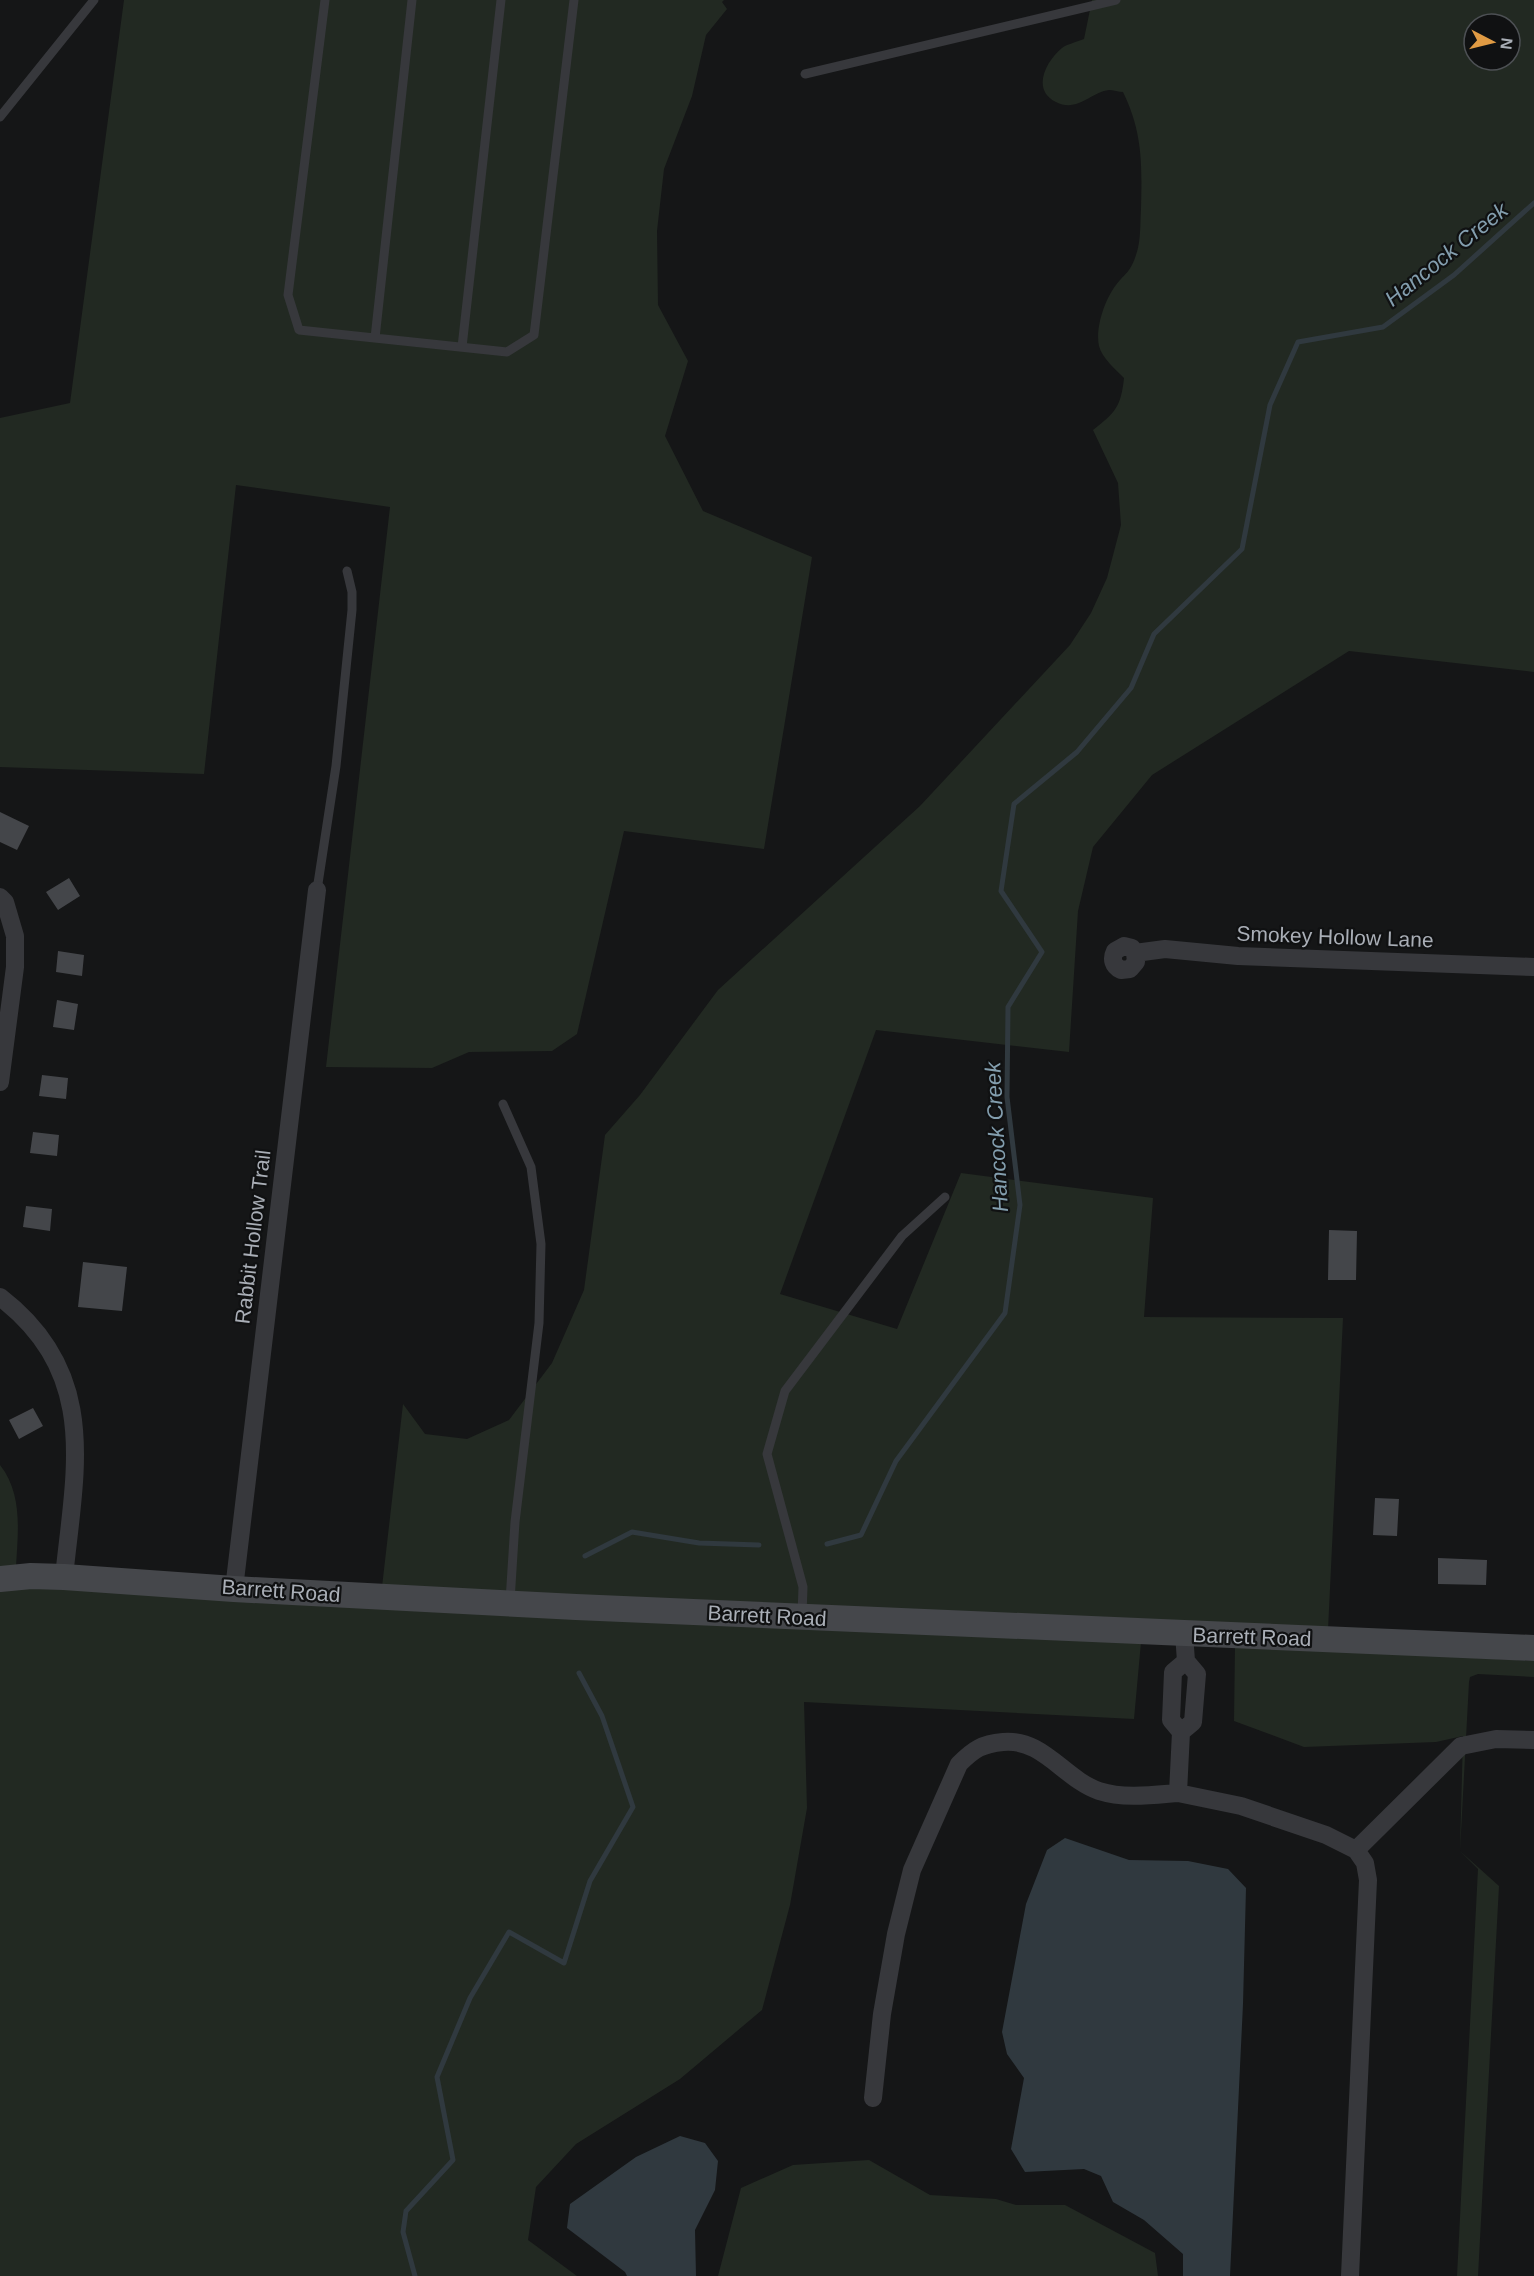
<svg xmlns="http://www.w3.org/2000/svg" width="1534" height="2276" font-family="Helvetica,sans-serif">
  <style>
    .green { fill: #222922; fill-rule: evenodd }
    .water { fill: #30393f }
    .lines { fill: none; stroke-linecap: round; stroke-linejoin: round }
    .stream { stroke: #30393f; stroke-width: 5 }
    .building { fill: #44464a }
    .lane { stroke: #37383c; stroke-width: 9 }
    .street { stroke: #37383c; stroke-width: 18 }
    .secondary { stroke: #45474b; stroke-width: 26 }
    .labels { text-anchor: middle; stroke-width: 4.5; stroke-linejoin: round; paint-order: stroke }
    .street-label { font-size: 21px; fill: #a9aeb6; stroke: #101112 }
    .water-label { font-size: 22px; font-style: italic; fill: #839eae; stroke: #101112 }
  </style>
  <rect width="100%" height="100%" fill="#151617"/>
  <path class="green" d="M124 0H724L722 2 727 9 706 35 692 96 664 169 657 231 658 305 688 361 665 436 703 511 812 557 764 849 624 831 577 1034 552 1051 469 1052 432 1068 326 1067 390 507 236 485 204 774 0 767V418L70 403Z
    M1092 0H1534V672L1349 651 1152 775 1093 847 1078 911 1069 1052 876 1030 780 1294 897 1329 961 1173 1153 1198 1144 1317 1343 1318 1328 1630 382 1587 403 1404 425 1434 467 1439 509 1420 552 1363 584 1290 605 1135 640 1095 718 990 920 806 1070 645 1091 613 1107 578 1121 525 1118 483 1093 430C1115 413 1121 407 1124 378 1116 370 1102 358 1099 346 1095 328 1105 299 1116 285 1126 272 1130 273 1136 255 1141 241 1140 224 1141 209 1142 165 1143 133 1123 92 1119 92 1113 90 1109 90 1091 92 1077 113 1056 102 1031 90 1046 61 1062 48 1067 44 1077 42 1084 39ZM1474 24H1510V60H1474Z
    M0 1465C23 1494 18 1532 16 1567L0 1569Z
    M32 1586 1534 1661V1677L1478 1674 1470 1677 1469 1682 1460 1851 1499 1886 1478 2276H1457L1478 1869 1460 1851 1463 1736 1436 1742 1304 1747 1234 1721 1235 1646 1141 1642 1134 1719 804 1702 807 1808 790 1905 762 2010 680 2079 576 2144 536 2187 528 2240 577 2276H0V1589Z
    M869 2160 930 2195 996 2199 1016 2205H1065L1155 2253 1158 2276H718L741 2188 793 2165Z"/>
  <path class="water" d="M1065 1838 1129 1860 1188 1861 1228 1869 1246 1888 1243 2004 1230 2276H1183V2254L1144 2220 1113 2202 1101 2176 1084 2169 1025 2172 1011 2149 1024 2078 1007 2054 1002 2032 1026 1904 1047 1850Z
    M680 2136 705 2143 718 2161 715 2190 695 2230 696 2276H627L625 2272 567 2228 570 2204 636 2157Z"/>
  <g class="lines">
    <path class="stream" d="M827 1544 861 1535 896 1461 1005 1313 1020 1205 1007 1097 1008 1007 1042 952 1001 891 1014 804 1077 752 1131 688 1154 634 1242 549 1270 405 1298 342 1383 327 1454 275 1534 203
      M585 1556 632 1532 699 1543 759 1545
      M415 2276 403 2232 406 2211 453 2160 437 2077 470 1998 509 1932 564 1963 590 1881 633 1807 602 1716 579 1673"/>
  </g>
  <path class="building" d="M0 812 29 826 17 850 0 842Z
    M69 878 80 896 58 910 46 892Z
    M58 951 84 955 82 976 56 972Z
    M57 1000 78 1004 74 1030 53 1027Z
    M42 1075 68 1078 66 1099 39 1096Z
    M33 1132 59 1135 57 1156 30 1153Z
    M26 1206 52 1209 50 1231 23 1227Z
    M1329 1230 1357 1231 1356 1280H1328Z
    M83 1262 127 1267 122 1311 78 1307Z
    M33 1408 43 1426 19 1439 9 1420Z
    M1375 1498 1399 1499 1397 1536 1373 1535Z
    M1438 1558 1487 1560 1486 1585 1438 1584Z"/>
  <g class="lines">
    <path class="lane" d="M325 0 288 295 299 330 507 352 534 335 574 0
      M805 74 1116 0
      M0 117 94 0
      M375 338 412 0
      M462 347 501 0
      M317 890 336 766 352 610V592L347 571
      M503 1104 531 1167 541 1244 539 1323 515 1522 510 1601
      M802 1615 803 1587 767 1454 785 1391 902 1236 945 1197"/>
    <path class="street" d="M0 897 5 902 15 936V967L0 1082
      M1135 953 1136 962 1130 969 1121 970C1113 966 1111 959 1115 951L1124 946 1132 948 1135 953 1165 949 1238 956 1534 967
      M0 1297C100 1374 75 1469 64 1577
      M234 1589 317 890
      M1184 1634 1186 1661 1197 1674 1193 1722 1181 1732 1171 1720 1173 1672 1186 1661
      M1181 1732 1178 1793 1241 1806 1326 1835 1356 1850 1365 1863 1368 1880 1350 2276
      M1356 1850 1461 1746 1496 1739 1534 1740
      M873 2098 882 2014 896 1934 912 1870 959 1764C974 1749 982 1744 1003 1742 1043 1738 1064 1779 1099 1791 1124 1799 1153 1795 1178 1793"/>
    <path class="secondary" d="M0 1579 31 1576 64 1577 234 1589 576 1607 1534 1648"/>
  </g>
  <g class="labels">
    <g class="street-label">
      <text transform="translate(1335 937) rotate(2)" y="7">Smokey Hollow Lane</text>
      <text transform="translate(253 1237) rotate(-83)" y="7">Rabbit Hollow Trail</text>
      <text transform="translate(281 1591) rotate(4)" y="7">Barrett Road</text>
      <text transform="translate(767 1616) rotate(3)" y="7">Barrett Road</text>
      <text transform="translate(1252 1637) rotate(2)" y="7">Barrett Road</text>
    </g>
    <g class="water-label">
      <text transform="translate(1446 254) rotate(-39)" y="8">Hancock Creek</text>
      <text transform="translate(996 1137) rotate(-93)" y="8">Hancock Creek</text>
    </g>
  </g>
  <g transform="translate(1492 42) rotate(97)"><circle r="28" fill="#101112" stroke="#4d5054" stroke-width="1.5"/>
  <path d="M0-4.5L10 22L0 15L-10 22Z" fill="#e09b44"/>
  <text y="-9" font-size="16" font-weight="bold" text-anchor="middle" fill="#a9aeb6">N</text>
  </g>
</svg>
